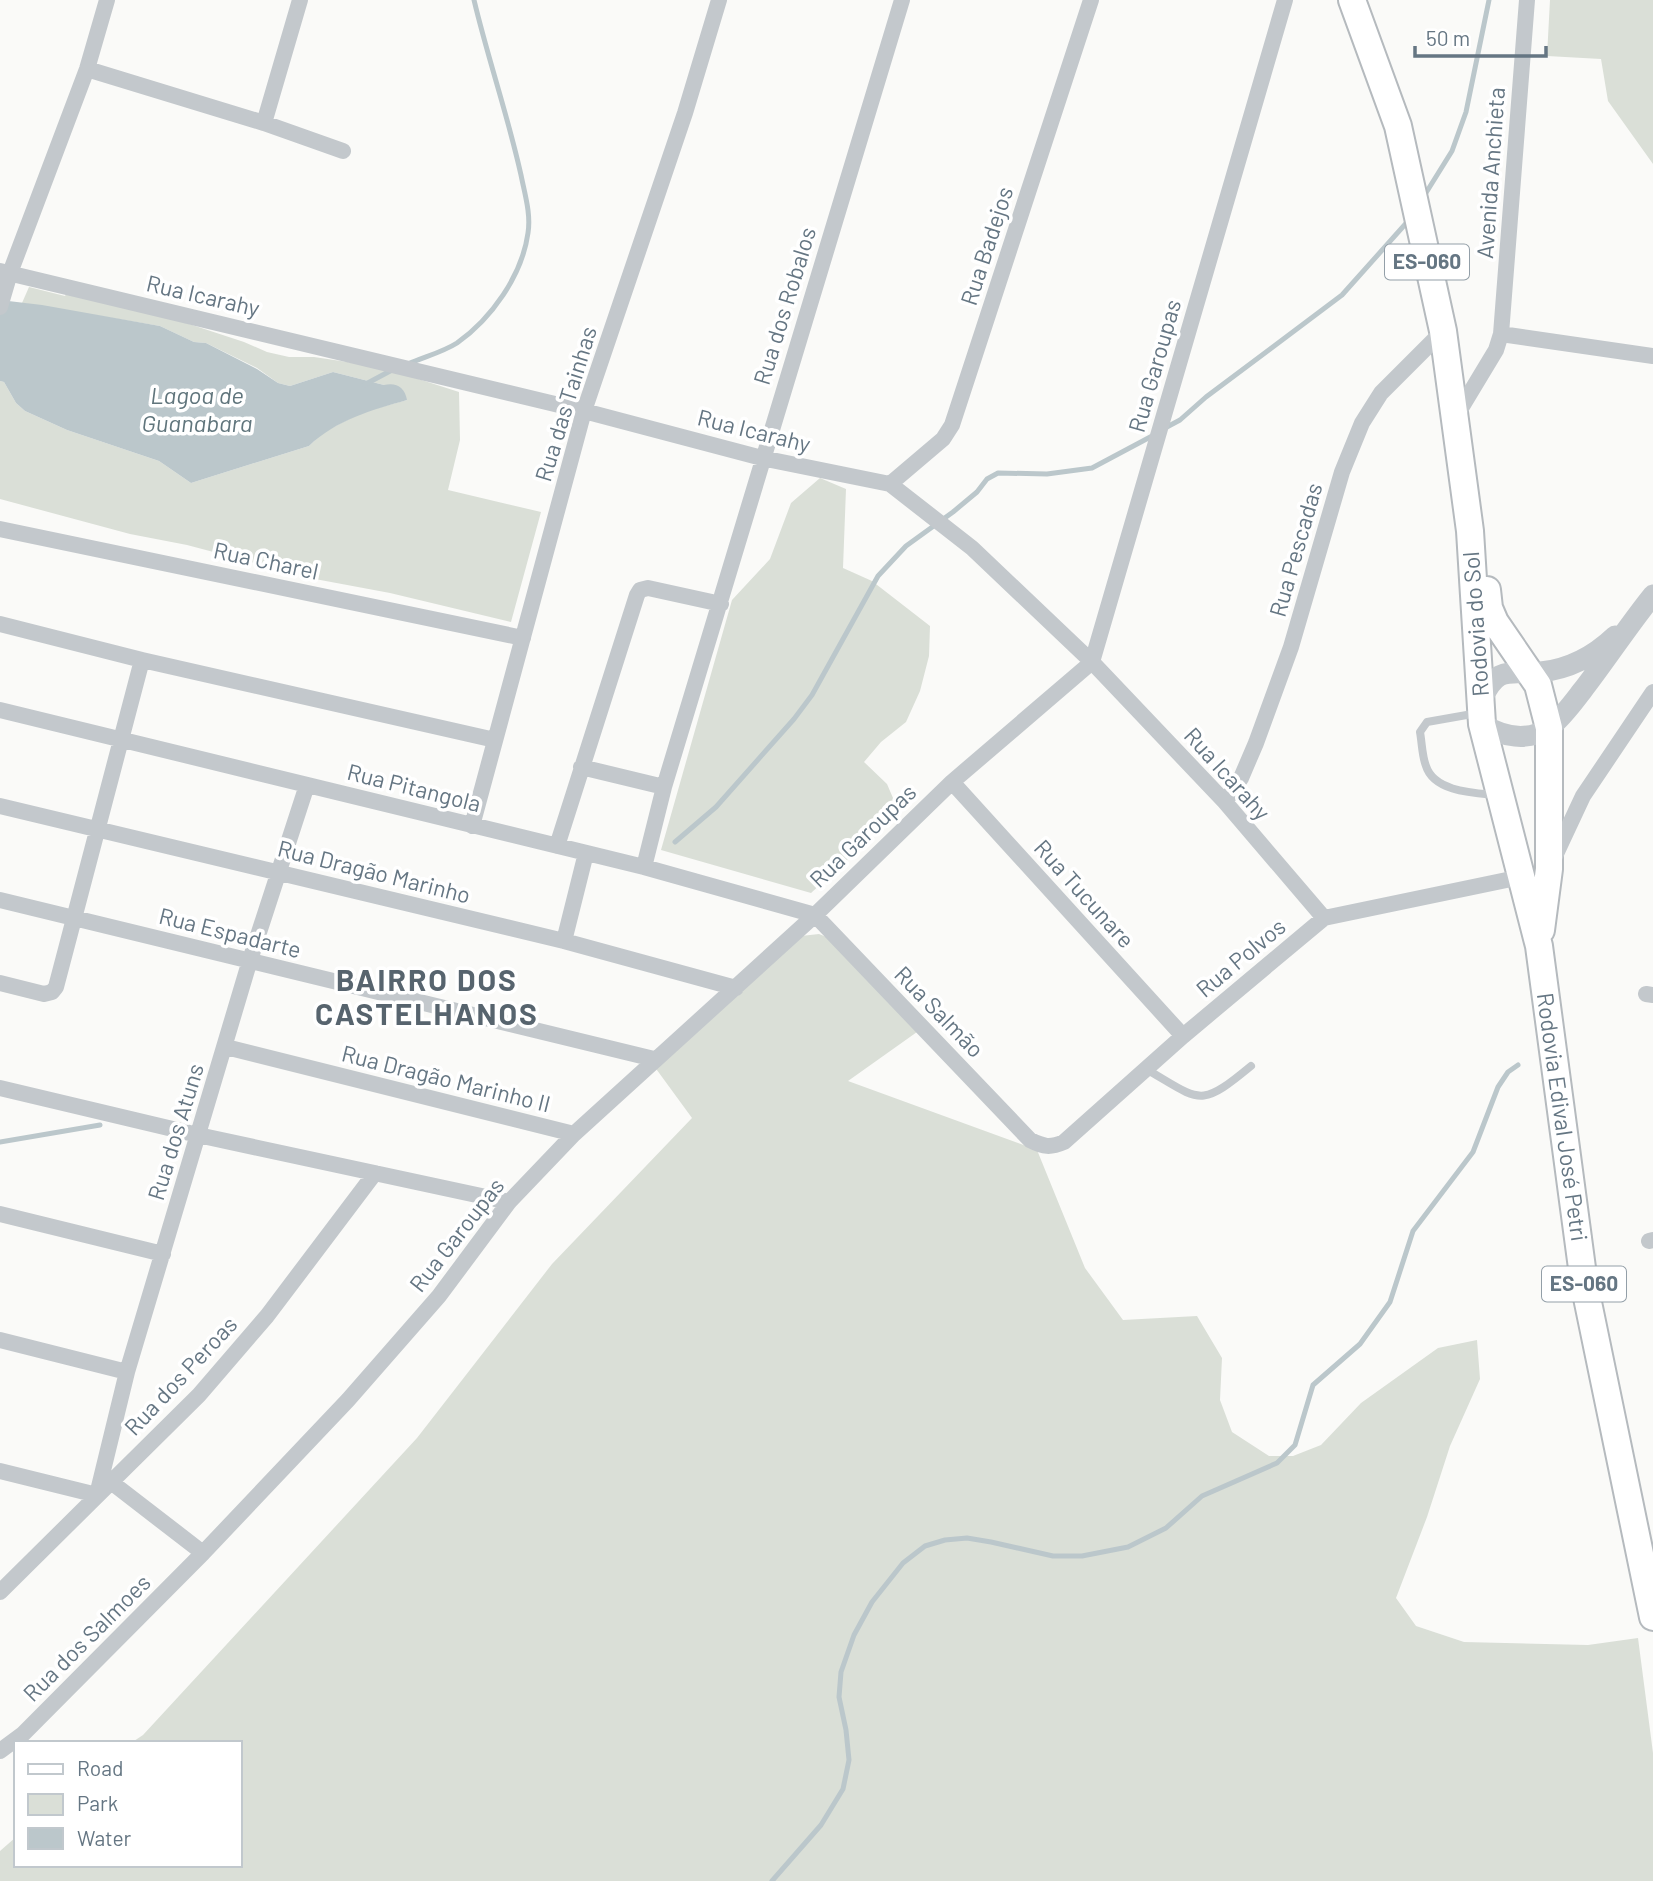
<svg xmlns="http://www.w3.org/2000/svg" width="1653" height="1881" font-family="Barlow,sans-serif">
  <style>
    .green { fill: #dadfd7 }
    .water { fill: #bbc7cb }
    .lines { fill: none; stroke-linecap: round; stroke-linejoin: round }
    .stream { stroke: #bbc7cb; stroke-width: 5 }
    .primary-casing { stroke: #b5babe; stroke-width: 30 }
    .service { stroke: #c3c8cc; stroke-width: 8 }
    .minor { stroke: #c3c8cc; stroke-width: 16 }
    .tertiary { stroke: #c3c8cc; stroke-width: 21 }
    .primary { stroke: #fff; stroke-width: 26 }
    .labels { text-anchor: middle; stroke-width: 7; stroke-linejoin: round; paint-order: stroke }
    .shield { fill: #fff; stroke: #939fa8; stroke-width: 2 }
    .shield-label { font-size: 21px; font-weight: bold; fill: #657683 }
    .street-label { font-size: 23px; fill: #657683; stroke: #fff }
    .water-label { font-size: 24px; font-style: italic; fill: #60757c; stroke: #fff }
    .district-label { font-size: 30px; font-weight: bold; letter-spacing: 2px; fill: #57646e; stroke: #fff }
  </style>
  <rect width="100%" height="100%" fill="#fafaf8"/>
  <path class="green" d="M1550 0H1653V164L1608 101 1601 59 1547 56Z
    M29 287 65 296 67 292 174 319 244 342 267 352 289 357H314L381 367 459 392 460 440 448 490 541 512 511 622 390 593 315 579 187 545 130 534 0 499V381L4 382 16 403 25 411 67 430 159 461 191 483 309 446 324 432 363 412 407 400 384 385 333 372 290 386 278 383 257 368 206 343 194 342 160 326 22 303Z
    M820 478 846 489 843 568 872 581 930 626 929 656 920 691 906 722 881 742 864 762 887 784 899 812 811 893 661 850 732 600 770 559 791 503Z
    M819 934 834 940 917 1032 848 1081 1037 1150 1085 1268 1123 1320 1197 1316 1222 1358 1220 1400 1232 1432 1269 1456H1293L1321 1445 1361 1403 1438 1348 1477 1340 1480 1379 1450 1446 1427 1517 1396 1598 1416 1626 1464 1642 1588 1645 1638 1638 1653 1753V1881H0V1851L16 1837V1865H240V1743H131L143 1735 417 1438 552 1264 692 1118 654 1066 801 936Z"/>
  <path class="water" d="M0 300 42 305 160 326 194 342 206 343 257 369 278 383 290 386 333 372 384 385C396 382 405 387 407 400 372 410 336 420 309 446L191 483 159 461 67 430 25 411 16 403 4 382 0 381Z"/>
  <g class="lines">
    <path class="stream" d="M1424 196 1452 151 1466 112 1489 0
      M408 364C424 357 443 352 457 343 491 319 522 276 528 233 531 214 525 195 521 175 508 116 488 59 474 0
      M364 385 392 370
      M1165 428 1180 420 1206 397 1342 295 1409 220
      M675 842 716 807 794 719 812 695 878 576 906 546 953 512 977 492 987 479 998 473 1047 474 1092 468 1154 435
      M0 1142 100 1125
      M772 1881 821 1825 843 1789 849 1760 846 1730 839 1697 841 1672 854 1635 872 1602 903 1563 925 1546 945 1540 967 1538 991 1542 1053 1556H1082L1128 1547 1166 1528 1202 1496 1277 1463 1295 1445 1313 1385 1360 1344 1390 1302 1413 1231 1473 1152 1498 1087 1508 1072 1518 1065"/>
    <defs>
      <path id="primary" d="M1352 0 1398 126 1443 331 1470 531 1482 724 1539 946 1584 1283 1653 1617
        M1487 590 1489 608 1495 622 1538 685 1549 728V869L1541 930"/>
    </defs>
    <use href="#primary" class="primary-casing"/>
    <path class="service" d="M1478 713 1427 722 1420 732C1422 743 1422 756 1426 766 1434 792 1475 793 1496 795
      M1146 1069C1201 1101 1199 1109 1251 1066"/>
    <path class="minor" d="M87 69 264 123 343 151
      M264 123 300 0
      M0 271 584 411 762 458 890 484 972 548 1092 662 1225 802 1324 918
      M0 307 10 273 87 69 107 0
      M1501 334 1653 356
      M1455 418 1496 350 1501 334 1527 0
      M890 484 943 439 952 425 1091 0
      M0 529 523 638
      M0 624 142 660 495 740
      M0 710 644 867 815 915 1030 1140C1044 1147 1050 1148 1064 1142L1183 1036 1324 918 1521 877
      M581 767 664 787
      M952 782 1183 1036
      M1225 802 1241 778 1256 743 1291 647 1342 472 1362 423 1381 393 1443 331
      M0 806 564 941 736 988
      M472 826 584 411 685 113 719 0
      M557 846 637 595 640 590 648 588 721 604
      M1554 858 1583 796 1653 692
      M644 867 664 787 902 0
      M0 900 654 1059
      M564 941 586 853
      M0 983 44 994 52 992 56 987 142 660
      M1646 994 1653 995
      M226 1047 574 1134
      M0 1088 198 1135 509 1202
      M0 1214 163 1254
      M1649 1241 1653 1240
      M0 1340 127 1372
      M0 1471 97 1495 127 1372 250 960 307 785
      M111 1482 203 1553
      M0 1592 199 1395 267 1316 375 1173
      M0 1751 23 1734 203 1553 348 1400 439 1296 509 1202 574 1134 815 915 952 782 1092 662 1285 0"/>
    <path class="tertiary" d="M1482 699C1499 663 1510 676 1541 672 1569 669 1595 655 1615 636
      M1482 724C1503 737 1527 742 1549 728 1562 718 1572 704 1582 691 1606 660 1628 626 1653 595"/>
    <use href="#primary" class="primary"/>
  </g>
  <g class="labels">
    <g class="shield">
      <rect x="1385" y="244.5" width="84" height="35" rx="5"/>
      <rect x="1542" y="1266.5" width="84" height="35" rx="5"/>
    </g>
    <g class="shield-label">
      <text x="1427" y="269">ES-060</text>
      <text x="1584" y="1291">ES-060</text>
    </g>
    <g class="street-label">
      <text transform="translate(1491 173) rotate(-86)" y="8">Avenida Anchieta</text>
      <text transform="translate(987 246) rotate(-72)" y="8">Rua Badejos</text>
      <text transform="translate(203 296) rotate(13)" y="8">Rua Icarahy</text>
      <text transform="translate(785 306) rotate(-73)" y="8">Rua dos Robalos</text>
      <text transform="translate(1155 366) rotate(-74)" y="8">Rua Garoupas</text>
      <text transform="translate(566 404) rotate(-73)" y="8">Rua das Tainhas</text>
      <text transform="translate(754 431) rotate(14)" y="8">Rua Icarahy</text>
      <text transform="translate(1296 550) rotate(-74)" y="8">Rua Pescadas</text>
      <text transform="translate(266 561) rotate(12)" y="8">Rua Charel</text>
      <text transform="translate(1476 624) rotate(-94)" y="8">Rodovia do Sol</text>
      <text transform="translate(1227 774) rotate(48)" y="8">Rua Icarahy</text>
      <text transform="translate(414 788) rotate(14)" y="8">Rua Pitangola</text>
      <text transform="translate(863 836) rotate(-44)" y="8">Rua Garoupas</text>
      <text transform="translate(374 872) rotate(14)" y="8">Rua Dragão Marinho</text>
      <text transform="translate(1084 894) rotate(48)" y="8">Rua Tucunare</text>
      <text transform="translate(230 933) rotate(14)" y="8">Rua Espadarte</text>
      <text transform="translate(1241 958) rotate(-40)" y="8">Rua Polvos</text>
      <text transform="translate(939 1012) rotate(46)" y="8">Rua Salmão</text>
      <text transform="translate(446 1079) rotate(14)" y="8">Rua Dragão Marinho II</text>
      <text transform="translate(1562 1117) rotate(82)" y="8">Rodovia Edival José Petri</text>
      <text transform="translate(176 1132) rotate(-73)" y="8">Rua dos Atuns</text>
      <text transform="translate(457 1235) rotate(-52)" y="8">Rua Garoupas</text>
      <text transform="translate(181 1376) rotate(-47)" y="8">Rua dos Peroas</text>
      <text transform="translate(87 1638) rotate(-45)" y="8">Rua dos Salmoes</text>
    </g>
    <g class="water-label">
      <text x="197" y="404">Lagoa de<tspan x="197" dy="28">Guanabara</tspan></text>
    </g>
    <g class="district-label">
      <text x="427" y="991">BAIRRO DOS<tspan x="427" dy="34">CASTELHANOS</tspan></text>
    </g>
  </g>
  <rect x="14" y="1741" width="228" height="126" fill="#ffffff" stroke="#c1c8cd" stroke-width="2"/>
  <rect x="28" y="1764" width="35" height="10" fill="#ffffff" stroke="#c1c8cd" stroke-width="2"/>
  <text x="77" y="1776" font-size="21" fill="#657683">Road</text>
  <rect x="28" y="1794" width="35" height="21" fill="#dadfd7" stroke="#c1c8cd" stroke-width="2"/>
  <text x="77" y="1811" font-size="21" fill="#657683">Park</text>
  <rect x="28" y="1828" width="35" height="21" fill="#bbc7cb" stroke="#c1c8cd" stroke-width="2"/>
  <text x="77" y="1846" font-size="21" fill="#657683">Water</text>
  <path d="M1415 46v10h131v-10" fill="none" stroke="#657683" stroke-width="3.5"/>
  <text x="1426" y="46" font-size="21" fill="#657683" stroke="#ffffff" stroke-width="5" paint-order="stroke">50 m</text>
</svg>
